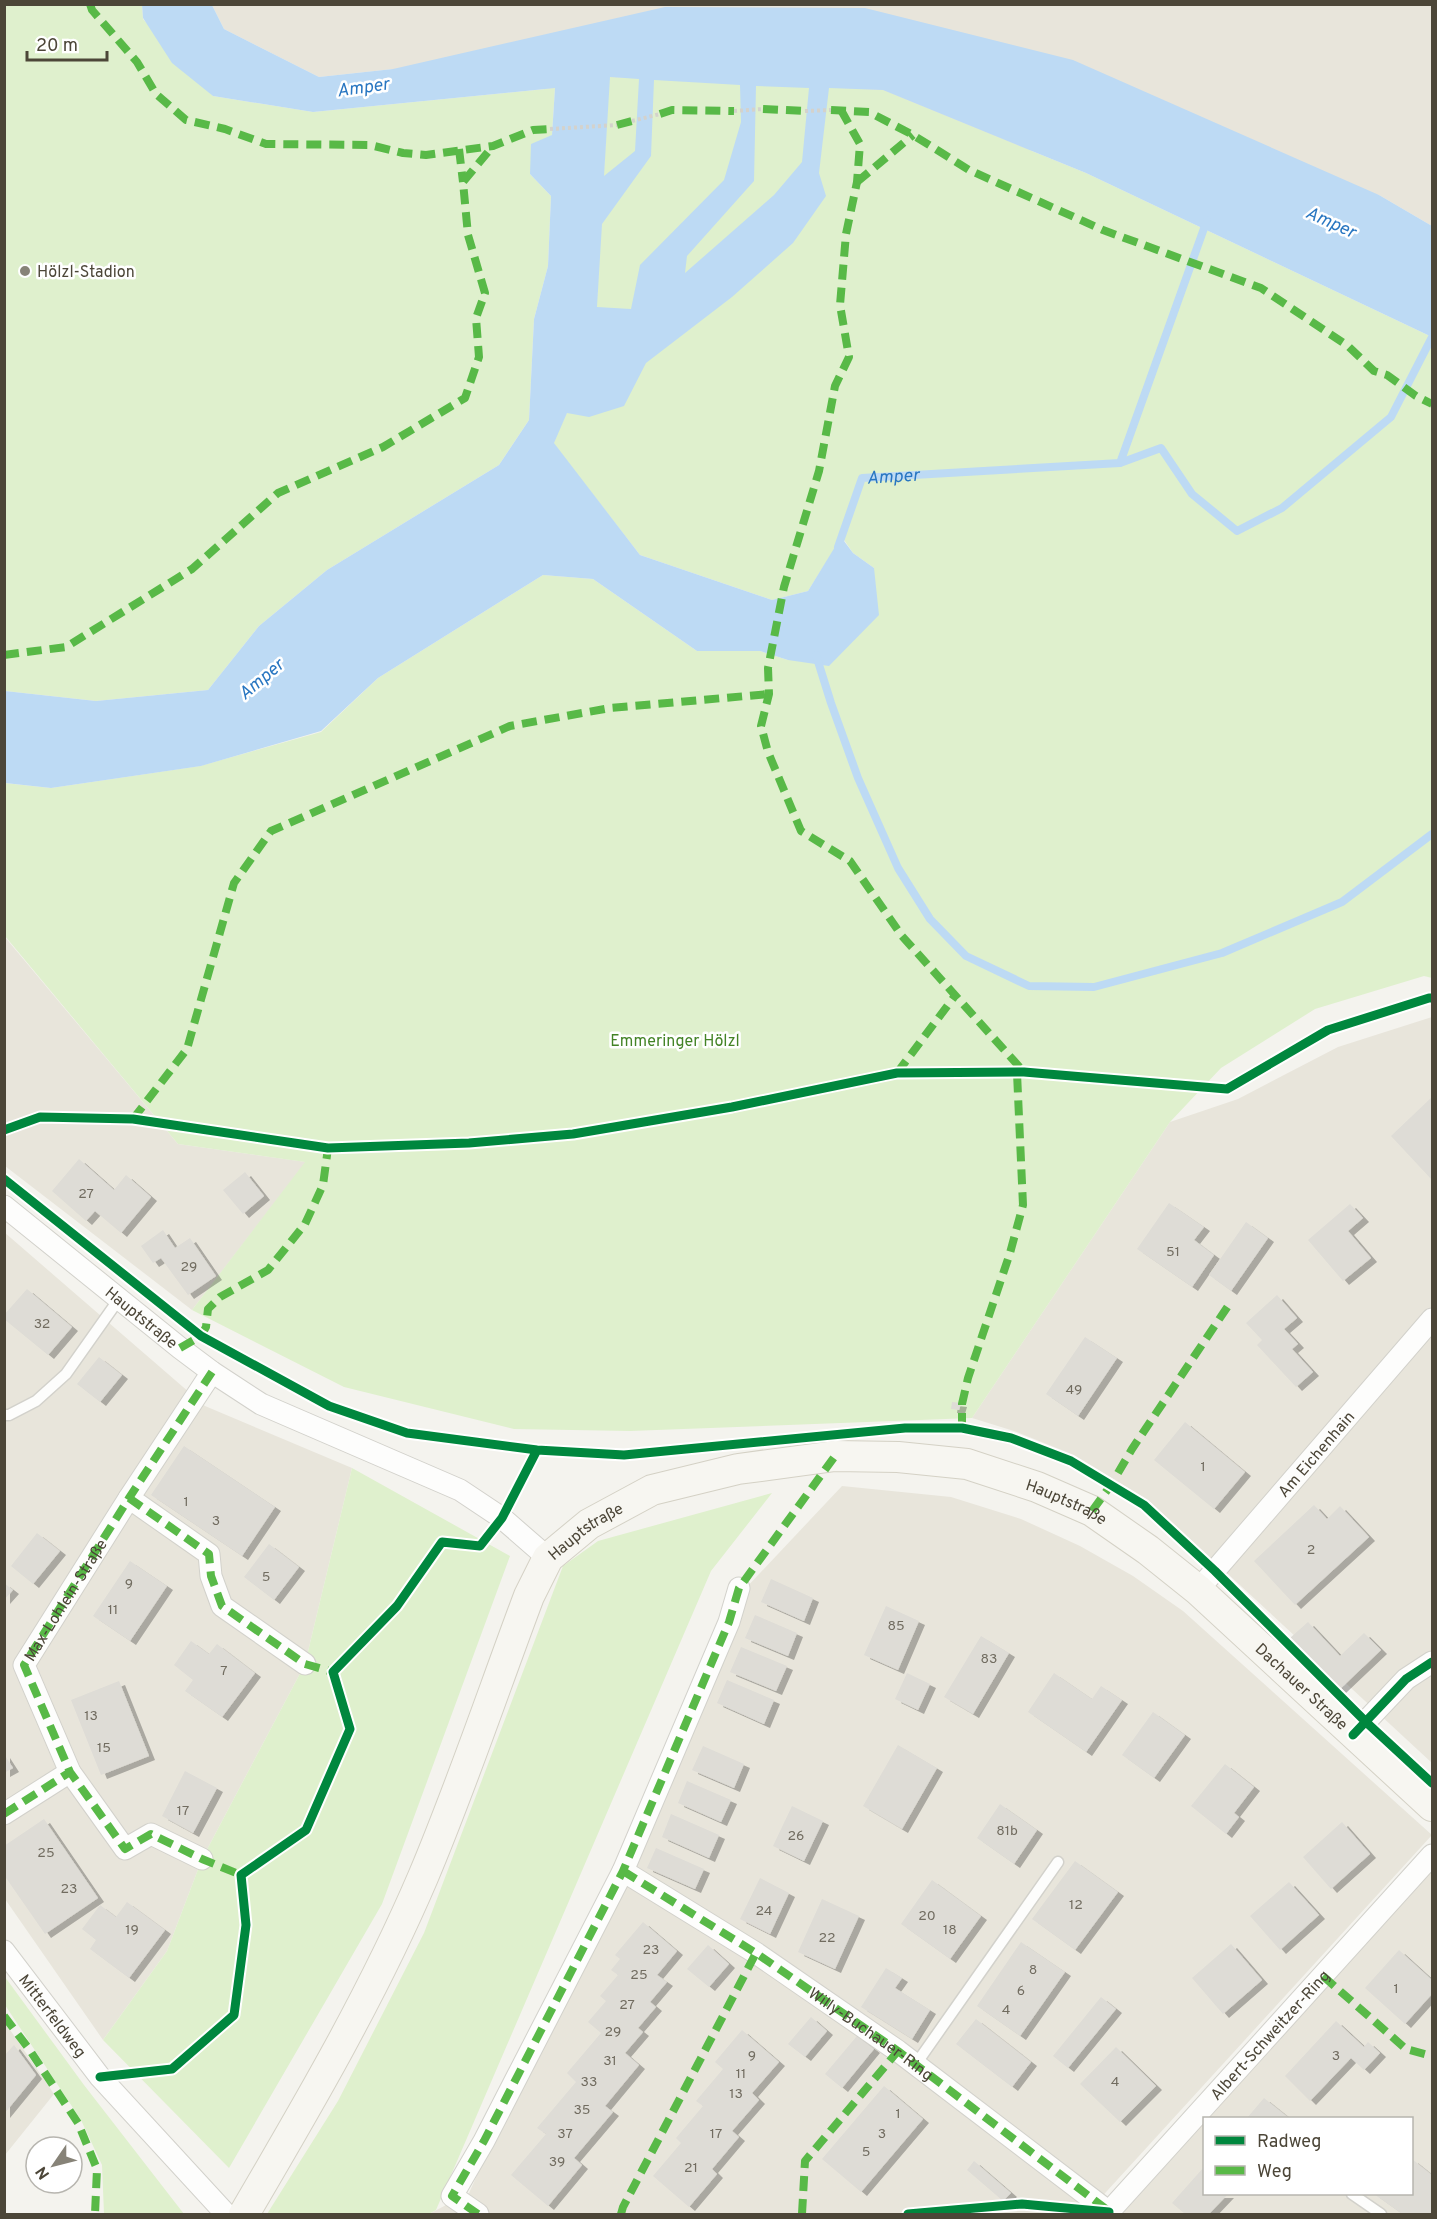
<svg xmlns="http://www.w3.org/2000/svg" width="1437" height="2219" font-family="Overpass,sans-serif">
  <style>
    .residential { fill: #e8e5db; fill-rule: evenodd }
    .green { fill: #dff0cd }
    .water { fill: #bddaf4; fill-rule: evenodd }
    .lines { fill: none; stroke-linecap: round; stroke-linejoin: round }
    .stream { stroke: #bddaf4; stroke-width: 8 }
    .building { fill: #dedcd6; filter: url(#shadow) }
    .lane-casing { stroke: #d2d1cb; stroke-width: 13 }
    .street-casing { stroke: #d2d1cb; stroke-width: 23 }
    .secondary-casing { stroke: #d4d1c5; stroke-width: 32 }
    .path { stroke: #d4d2cc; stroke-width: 4; stroke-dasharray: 3 3; stroke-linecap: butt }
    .lane { stroke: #fdfdfc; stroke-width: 10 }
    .street { stroke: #fdfdfc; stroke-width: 21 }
    .secondary { stroke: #f7f6f1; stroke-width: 30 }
    .quiet { stroke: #58b947; stroke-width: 8; stroke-dasharray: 15 8; stroke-linecap: butt }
    .cycleway-casing { stroke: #fff; stroke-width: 13 }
    .cycleway { stroke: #00873e; stroke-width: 9 }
    .poi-dot { fill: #878378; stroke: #fff; stroke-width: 2 }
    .labels { text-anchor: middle; stroke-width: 5; stroke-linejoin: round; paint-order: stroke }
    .number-label { font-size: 14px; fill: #716c60 }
    .poi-label { font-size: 16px; fill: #4c4638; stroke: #fff; text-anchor: start }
    .park-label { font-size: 16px; fill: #438326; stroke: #fff }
    .street-label { font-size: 16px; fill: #4c4638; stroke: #fff }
    .water-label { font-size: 18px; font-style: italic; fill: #2876c1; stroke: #fff }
  </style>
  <defs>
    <filter id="shadow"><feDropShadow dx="6" dy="4" stdDeviation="0" flood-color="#0004"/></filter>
  </defs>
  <rect width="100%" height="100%" fill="#f4f3ee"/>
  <path class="residential" d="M212 5H1432V226L1379 195 393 69 319 77 224 29Z
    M4 936 178 1144 306 1162 192 1310 5 1166Z
    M1432 1017V1763L1148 1500 1074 1455 1014 1431 972 1418 1170 1122 1238 1099 1338 1047Z
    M4 1232 205 1406 352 1468 305 1664 202 1859 167 1951 103 2040 5 1899Z
    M842 1486 951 1497 1021 1519 1080 1546 1133 1576 1183 1611 1432 1835 1086 2214H429L469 2193 744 1590Z
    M1432 1868V2214H1120L1272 2040ZM1204 2118H1412V2194H1204Z
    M4 2021 54 2094 5 2155H4Z"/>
  <path class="green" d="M5 5H142L143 19 213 96 313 112 555 88 552 135 530 174 551 196 548 266 534 319 529 420 499 465 327 570 259 626 208 690 96 701 5 691Z
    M609 77 883 90 1086 173 1432 337V978L1424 976 1315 1009 1221 1068 1170 1122 972 1418 630 1431 514 1429 344 1387 192 1310 305 1162 178 1144 5 936 4 783 51 788 200 766 321 732 378 678 543 575 593 579 697 651H760L788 660 874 568 853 553 842 537 808 591 772 600 640 555 553 443 594 353Z
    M352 1468 510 1556 382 1904 229 2168 103 2040 167 1951 202 1859 305 1664Z
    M772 1493 711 1571 436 2210 429 2214H267L338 2101 424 1933 563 1566 598 1541Z
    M5 1977 84 2085 184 2214H104L102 2165 81 2120 5 2005Z"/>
  <path class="water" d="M142 5H212L224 29 319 77 393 69 665 7 865 8 1073 60 1379 195 1432 226V337L1086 173 883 90 829 88 819 173 826 196 793 243 732 297 646 363 624 406 589 417 567 413 554 443 640 555 772 600 808 591 841 537 853 553 874 568 879 615 829 666 788 660 760 651H697L593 579 543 575 378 678 321 731 201 766 51 788 5 783V691L96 701 208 690 259 626 327 570 499 465 529 420 534 319 548 266 551 196 530 174 531 144 552 135 555 88 313 112 213 96 172 63 143 18ZM610 77 639 79 635 151 604 176ZM654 80 740 85 741 122 724 180 640 265 631 309 597 307 602 224 651 156ZM756 86 809 88 802 162 774 195 685 273 687 256 754 181Z"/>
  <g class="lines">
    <g class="stream">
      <path d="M1120 463 1207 220"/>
      <path id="s1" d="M838 547 862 478 1120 463 1161 448 1192 494 1237 531 1282 508 1391 417 1432 337"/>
      <path d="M816 655 831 703 858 778 898 868 930 919 966 956 1029 986 1094 987 1222 953 1342 902 1432 834"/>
    </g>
  </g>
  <path class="building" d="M1432 1097V1180L1391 1136Z
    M79 1159 114 1190 126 1175 151 1197 121 1233 95 1211 86 1221 52 1191Z
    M245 1172 264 1196 243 1214 223 1190Z
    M1169 1203 1204 1227 1194 1240 1214 1255 1192 1287 1137 1249Z
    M1350 1204 1363 1218 1348 1231 1371 1258 1343 1281 1308 1240Z
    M1246 1222 1268 1238 1231 1291 1209 1275Z
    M163 1230 175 1248 190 1238 216 1276 188 1295 161 1258 153 1263 141 1246Z
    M27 1289 72 1327 48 1355 4 1319V1315Z
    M1277 1295 1297 1318 1284 1329 1298 1344 1292 1349 1313 1372 1296 1387 1257 1345 1262 1340 1246 1323Z
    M1085 1337 1117 1358 1078 1416 1046 1394Z
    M99 1357 122 1375 100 1402 77 1384Z
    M952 1402 961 1403 959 1410 951 1409Z
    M1185 1422 1245 1472 1214 1509 1154 1460Z
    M184 1446 275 1507 242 1556 151 1495Z
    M1314 1505 1327 1519 1340 1506 1369 1537 1295 1605 1254 1561Z
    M37 1533 60 1551 33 1584 11 1566Z
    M269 1544 299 1567 274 1600 244 1577Z
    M130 1561 167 1586 130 1641 93 1616Z
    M771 1579 813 1598 804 1621 761 1602Z
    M4 1583 13 1590 4 1600Z
    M886 1606 919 1621 898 1670 864 1655Z
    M755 1615 797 1633 788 1656 745 1638Z
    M1308 1622 1340 1656 1364 1633 1381 1650 1340 1689 1290 1638Z
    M981 1636 1009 1653 973 1714 944 1697Z
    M191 1641 209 1654 217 1644 255 1673 222 1717 185 1691 193 1680 174 1665Z
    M741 1647 787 1666 776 1691 730 1672Z
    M907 1673 930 1684 918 1710 895 1699Z
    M1054 1673 1092 1699 1101 1686 1122 1700 1086 1752 1028 1712Z
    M727 1680 774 1700 764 1724 717 1703Z
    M119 1681 149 1756 101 1775 71 1700Z
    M1153 1712 1185 1735 1154 1778 1122 1755Z
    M898 1745 937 1768 902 1829 863 1806Z
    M703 1746 744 1764 734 1788 692 1770Z
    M4 1754 13 1768 4 1773Z
    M1225 1764 1254 1787 1234 1813 1239 1817 1226 1834 1191 1806Z
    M185 1771 217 1788 193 1833 162 1816Z
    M687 1781 731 1800 721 1822 678 1803Z
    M1000 1804 1037 1830 1014 1864 977 1838Z
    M792 1806 823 1821 804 1861 773 1846Z
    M671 1814 719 1835 709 1858 662 1837Z
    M44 1819 98 1898 45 1934 4 1875V1846Z
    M1342 1822 1370 1854 1331 1889 1303 1857Z
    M656 1848 704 1869 695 1889 647 1868Z
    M1075 1861 1118 1892 1075 1950 1032 1919Z
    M760 1878 789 1893 770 1934 740 1919Z
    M932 1880 981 1916 950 1959 901 1924Z
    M1289 1882 1319 1915 1280 1950 1250 1916Z
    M822 1899 859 1916 835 1969 798 1952Z
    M127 1902 165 1930 129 1978 90 1949 96 1940 82 1929 100 1905 116 1917Z
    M643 1922 677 1951 657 1975 667 1982 650 2002 656 2007 638 2028 643 2032 625 2053 639 2065 605 2106 613 2112 574 2158 582 2165 548 2206 511 2175 546 2134 537 2128 576 2082 567 2073 601 2033 588 2022 606 2001 600 1996 618 1975 611 1970 620 1959 615 1955Z
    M1021 1942 1065 1972 1020 2036 977 2006Z
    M1231 1944 1262 1980 1223 2014 1192 1978Z
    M708 1945 729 1964 709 1987 687 1969Z
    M1399 1950 1432 1980V1994L1405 2024 1365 1988Z
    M886 1968 902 1978 895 1988 930 2010 912 2039 861 2007Z
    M1101 1997 1116 2009 1068 2068 1053 2056Z
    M811 2017 827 2031 805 2057 788 2044Z
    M976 2019 1031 2062 1012 2087 956 2044Z
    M1336 2021 1364 2047 1368 2042 1380 2053 1364 2070 1351 2058 1310 2101 1285 2076Z
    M742 2030 779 2062 752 2093 759 2100 732 2131 739 2137 712 2169 717 2174 689 2207 653 2176 681 2143 676 2138 703 2106 696 2101 723 2069 715 2062Z
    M857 2036 874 2049 842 2088 825 2074Z
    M14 2045 36 2075 4 2114V2056Z
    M1116 2047 1156 2086 1120 2122 1080 2084Z
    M884 2086 923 2119 861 2192 822 2159Z
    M1264 2098 1289 2118H1247Z
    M1412 2159 1432 2175V2214H1402L1374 2194H1412Z
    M974 2161 1011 2193 1003 2201 967 2170Z
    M1204 2167V2194H1228L1209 2214H1185L1172 2203Z"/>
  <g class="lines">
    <defs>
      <path id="lane" d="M4 1415H9L36 1401 66 1374 119 1299
        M916 2064 1058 1862
        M1352 2194 1381 2214"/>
      <g id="street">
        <path id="s2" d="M4 1206 180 1348 212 1372 261 1404 460 1490 502 1518 548 1558"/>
        <path d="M129 1498 209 1554 211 1576 222 1606 305 1664"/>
        <path id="s3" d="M1198 1590 1432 1319"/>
        <path d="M1353 1735 1406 1679 1432 1662"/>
        <path d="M4 1814 70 1772"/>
        <path id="s4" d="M202 1859 151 1834 125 1849 70 1772 24 1665 129 1498 212 1372"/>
        <path d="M623 1871 756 1953 898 2051 1109 2212"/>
        <path id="s5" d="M4 1951 100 2077 226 2214"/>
        <path d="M478 2214 452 2196 484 2141 623 1871 729 1622 739 1588"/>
        <path id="s6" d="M1107 2214 1432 1855"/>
      </g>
      <g id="secondary">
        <path id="s7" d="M244 2214C308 2105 373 1994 423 1877 462 1785 494 1689 529 1596L548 1558 589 1524 652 1490 738 1469 835 1456 898 1457 967 1464 1037 1487 1092 1511 1148 1550 1198 1590 1432 1806"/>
      </g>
    </defs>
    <use href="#lane" class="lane-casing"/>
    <use href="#street" class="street-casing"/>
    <use href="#secondary" class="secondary-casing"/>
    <path class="path" d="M734 111 763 109
      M805 111 831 110
      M632 121 660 114
      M550 129 617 125"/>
    <use href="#lane" class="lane"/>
    <use href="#street" class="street"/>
    <use href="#secondary" class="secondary"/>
    <g class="quiet">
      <path d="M90 4 92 10 137 62 156 94 186 120 225 129 266 144 370 145 403 153 426 155 493 146 533 130 550 129"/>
      <path d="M763 109 805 111"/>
      <path d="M831 110 869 112 913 135 969 170 1103 230 1261 288 1348 346 1374 371 1387 375 1416 396 1432 404"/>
      <path d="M841 110 860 144 857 182 846 234 840 305 849 357 835 386 819 471 784 587 768 668 769 694 761 726 768 752 801 831 850 861 902 936 1024 1072"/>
      <path d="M660 114 672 110 734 111"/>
      <path d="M617 125 632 121"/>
      <path d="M459 149 463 182"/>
      <path d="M857 182 913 135"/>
      <path d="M4 655 66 647 192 569 278 493 383 447 465 398 479 357 476 318 485 293 468 235 463 182 493 146"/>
      <path d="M897 1073 954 997"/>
      <path d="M133 1119 187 1049 234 883 271 831 510 726 610 708 769 694"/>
      <path d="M180 1348 201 1336 206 1327 208 1309 220 1297 268 1270 305 1224 323 1185 328 1148"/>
      <path d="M212 1372 129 1498 24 1665 70 1772 125 1849 151 1834 202 1859 241 1875"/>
      <path d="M962 1428V1404L968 1378 1010 1253 1023 1205 1017 1073"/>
      <path d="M129 1498 209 1554 211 1576 222 1606 305 1664 333 1672"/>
      <path d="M1092 1511 1111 1485 1132 1449 1230 1303"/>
      <path d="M4 1814 70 1772"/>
      <path id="s8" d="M623 1871 756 1953 898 2051 1106 2209"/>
      <path d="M1323 1976 1406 2049 1432 2056"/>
      <path d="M4 2016 29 2049 78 2123 97 2169 95 2214"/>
      <path d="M478 2214 452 2196 484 2141 623 1871 729 1622 739 1588 835 1456"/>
      <path d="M621 2214 623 2207 756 1953"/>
      <path d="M802 2214 805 2161 898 2051"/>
    </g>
    <defs>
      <path id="cycleway" d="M4 1130 40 1117 133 1119 328 1148 469 1143 573 1134 732 1107 897 1073 1024 1072 1227 1089 1328 1030 1429 998H1432
        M4 1179 201 1336 329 1406 407 1433 537 1450 624 1455 905 1428H962L1011 1438 1071 1461 1144 1505 1215 1571 1366 1722 1432 1783
        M1353 1735 1406 1679 1432 1662
        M241 1875 306 1830 350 1729 333 1672 397 1606 442 1542 480 1546 502 1518 537 1450
        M100 2077 172 2069 234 2015 246 1925 241 1875
        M908 2214 1022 2204 1109 2212"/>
    </defs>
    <use href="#cycleway" class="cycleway-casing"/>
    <use href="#cycleway" class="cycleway"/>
  </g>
  <circle class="poi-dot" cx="25" cy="271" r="6"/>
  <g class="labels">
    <g class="number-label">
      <text x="86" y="1198">27</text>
      <text x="1173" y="1256">51</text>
      <text x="189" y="1271">29</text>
      <text x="42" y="1328">32</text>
      <text x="1074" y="1394">49</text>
      <text x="1203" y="1471">1</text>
      <text x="186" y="1506">1</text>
      <text x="216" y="1525">3</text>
      <text x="1311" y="1554">2</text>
      <text x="266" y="1581">5</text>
      <text x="129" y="1588">9</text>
      <text x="113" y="1614">11</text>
      <text x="896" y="1630">85</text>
      <text x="989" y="1663">83</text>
      <text x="224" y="1675">7</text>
      <text x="91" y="1720">13</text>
      <text x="104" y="1752">15</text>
      <text x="183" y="1815">17</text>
      <text x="1007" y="1835">81b</text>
      <text x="796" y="1840">26</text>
      <text x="46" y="1857">25</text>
      <text x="69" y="1893">23</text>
      <text x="1076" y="1909">12</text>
      <text x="764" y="1915">24</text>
      <text x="927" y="1920">20</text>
      <text x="132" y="1934">19</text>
      <text x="950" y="1934">18</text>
      <text x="827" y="1942">22</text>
      <text x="651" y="1954">23</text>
      <text x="1033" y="1974">8</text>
      <text x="639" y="1979">25</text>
      <text x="1396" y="1993">1</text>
      <text x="1021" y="1995">6</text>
      <text x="627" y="2009">27</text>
      <text x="1006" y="2014">4</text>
      <text x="613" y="2036">29</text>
      <text x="752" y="2060">9</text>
      <text x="1336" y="2060">3</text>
      <text x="610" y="2065">31</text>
      <text x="741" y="2078">11</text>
      <text x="589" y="2086">33</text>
      <text x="1115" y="2086">4</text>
      <text x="736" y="2098">13</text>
      <text x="582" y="2114">35</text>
      <text x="898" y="2118">1</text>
      <text x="565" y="2138">37</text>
      <text x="716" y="2138">17</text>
      <text x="882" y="2138">3</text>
      <text x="866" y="2156">5</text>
      <text x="557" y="2166">39</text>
      <text x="691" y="2172">21</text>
    </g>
    <g class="poi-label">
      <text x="37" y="277">Hölzl-Stadion</text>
    </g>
    <g class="park-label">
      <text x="675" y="1046">Emmeringer Hölzl</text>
    </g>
    <g class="street-label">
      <text dy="6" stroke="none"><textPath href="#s2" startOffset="177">Hauptstraße</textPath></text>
      <text dy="6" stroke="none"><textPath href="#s3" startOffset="180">Am Eichenhain</textPath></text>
      <text dy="6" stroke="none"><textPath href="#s7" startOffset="1275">Hauptstraße</textPath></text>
      <text dy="6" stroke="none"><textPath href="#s7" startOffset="771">Hauptstraße</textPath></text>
      <text dy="6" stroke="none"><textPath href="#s4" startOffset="375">Max-Lohlein-Straße</textPath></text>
      <text dy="6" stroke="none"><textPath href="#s7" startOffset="1576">Dachauer Straße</textPath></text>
      <text dy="6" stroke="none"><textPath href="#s5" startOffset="81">Mitterfeldweg</textPath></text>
      <text dy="6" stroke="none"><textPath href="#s8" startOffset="297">Willy-Buchauer-Ring</textPath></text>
      <text dy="6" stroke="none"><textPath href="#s6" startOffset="242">Albert-Schweitzer-Ring</textPath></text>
    </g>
    <g class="water-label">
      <text transform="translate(363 87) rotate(-8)" y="6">Amper</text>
      <text transform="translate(1331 222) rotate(24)" y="6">Amper</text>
      <text dy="6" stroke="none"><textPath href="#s1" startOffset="104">Amper</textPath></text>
      <text transform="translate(261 679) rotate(-40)" y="6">Amper</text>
    </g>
  </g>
  <rect width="1437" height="2219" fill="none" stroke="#4c4638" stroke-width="12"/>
  <rect x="1203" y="2117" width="210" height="78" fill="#ffffff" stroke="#b7b5af" stroke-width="1.5"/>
  <rect x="1215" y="2136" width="30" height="9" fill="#00873e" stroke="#b7b5af" stroke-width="1.5"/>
  <text x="1257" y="2147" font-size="18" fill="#4c4638">Radweg</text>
  <rect x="1215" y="2166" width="30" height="9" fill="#58b947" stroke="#b7b5af" stroke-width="1.5"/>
  <text x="1257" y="2177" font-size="18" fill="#4c4638">Weg</text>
  <g transform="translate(54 2165) rotate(235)"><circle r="28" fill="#ffffff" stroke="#b7b5af" stroke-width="1.5"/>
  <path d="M0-4.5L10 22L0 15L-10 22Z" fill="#878378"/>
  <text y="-9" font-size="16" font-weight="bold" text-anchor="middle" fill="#4c4638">N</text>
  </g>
  <path d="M27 51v9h80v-9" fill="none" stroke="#4c4638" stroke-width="3"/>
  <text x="36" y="51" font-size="18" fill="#4c4638" stroke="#ffffff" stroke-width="4.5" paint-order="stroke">20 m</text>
</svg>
